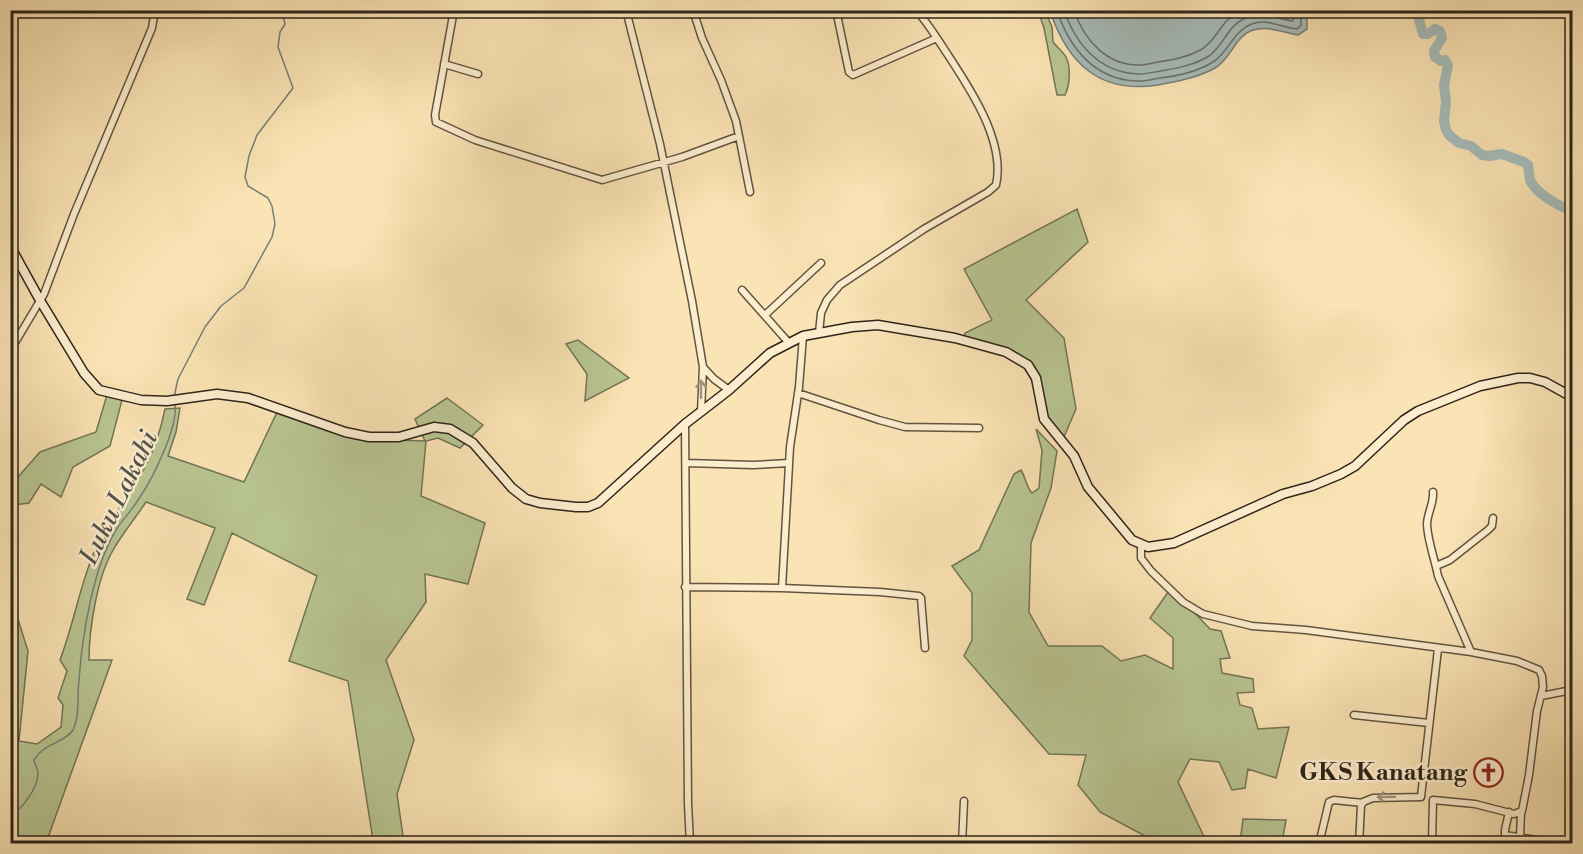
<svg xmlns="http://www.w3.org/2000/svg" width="1583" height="854" font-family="'Libre Bodoni',serif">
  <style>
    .green { fill: #b8c592; stroke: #737556; stroke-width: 1.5 }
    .water { fill: #a5bbb9; stroke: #757f79; stroke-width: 1.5 }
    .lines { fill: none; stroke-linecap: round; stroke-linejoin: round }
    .shore { stroke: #6a706a; stroke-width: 1.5 }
    .stream { stroke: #757f79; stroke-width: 1.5 }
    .river { stroke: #a5bbb9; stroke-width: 10 }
    .minor-casing { stroke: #615440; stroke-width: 9 }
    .secondary-casing { stroke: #2e251a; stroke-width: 11 }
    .minor { stroke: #fcedce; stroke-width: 6 }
    .secondary { stroke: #fcedce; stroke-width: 8 }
    .oneway { stroke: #9f937d }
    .labels { text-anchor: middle; stroke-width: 5; stroke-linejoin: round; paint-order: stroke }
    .poi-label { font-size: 24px; font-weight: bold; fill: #2e251a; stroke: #fcedce; text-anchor: end }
    .water-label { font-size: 26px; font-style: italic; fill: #52524a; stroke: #fcedce }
  </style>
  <rect width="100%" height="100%" fill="#fae3b4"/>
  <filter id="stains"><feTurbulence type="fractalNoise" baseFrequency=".00333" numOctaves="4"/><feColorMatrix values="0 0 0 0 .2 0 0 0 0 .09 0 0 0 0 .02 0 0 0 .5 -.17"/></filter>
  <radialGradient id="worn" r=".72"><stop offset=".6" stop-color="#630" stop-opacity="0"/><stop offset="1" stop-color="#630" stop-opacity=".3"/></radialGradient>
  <path class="green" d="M1038 11H1045L1052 27 1053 42C1057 47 1063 52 1066 57 1071 67 1070 85 1065 95H1057L1044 28Z
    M1077 209 1088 242 1026 300 1064 338 1076 409 1063 439 1049 422 1040 382 1023 360 963 344 965 333 992 320 964 269Z
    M578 340 629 378 585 401 587 374 566 344Z
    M107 395 122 400 110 446 73 467 61 497 41 484 29 503 13 505 11 516V485L40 452 96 432Z
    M447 398 483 425 460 448 438 438 426 441 421 496 485 523 468 584 425 574 426 602 386 660 414 740 397 794 404 843H370L372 834 348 681 289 661 317 576 232 533 204 605 187 599 215 528 146 502C135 519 121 535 112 552 97 579 89 629 89 660H112L46 843H11L10 594 28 651 19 741 37 744 61 727 63 705 58 698 67 671 60 660C74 623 80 584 96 547 109 519 130 496 144 469 154 450 161 429 165 409L180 408 176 432 168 456 244 482 279 408 362 439 425 441 415 419Z
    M1036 429 1057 451 1051 488 1031 543 1029 612 1048 646H1102L1121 661 1145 655 1173 669V638L1150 618 1171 588 1210 629 1221 631 1230 658 1220 659 1222 673 1253 679 1254 692 1237 693 1240 705 1252 708 1258 729 1289 727 1276 778 1248 769 1245 788 1232 790 1219 762 1190 759 1178 782 1207 843H1158L1100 812 1078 785 1086 755 1049 754 964 656 972 640V593L952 566 979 550 1014 474 1021 470C1026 478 1026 487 1032 493L1039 488 1042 450Z
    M1243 819 1286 820 1282 843H1240Z"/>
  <path class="water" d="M1307 10V29L1298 35C1284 33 1267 25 1253 30 1235 36 1231 59 1215 68 1197 78 1178 81 1158 85 1100 94 1068 64 1050 11Z"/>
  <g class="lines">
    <path class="shore" d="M1057 10C1069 48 1095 80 1137 81 1145 82 1152 79 1160 78 1178 76 1197 72 1213 62 1229 52 1233 31 1252 24 1267 18 1282 28 1297 29L1301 25V10
      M1064 10C1076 45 1100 73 1139 74 1146 74 1154 72 1161 71 1177 68 1195 65 1209 56 1225 45 1227 23 1251 16 1265 12 1278 19 1292 21L1294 18V10
      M1074 10C1084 40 1107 66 1140 65 1146 65 1152 63 1158 62 1173 60 1189 57 1202 49 1216 41 1221 20 1241 10"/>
    <path class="stream" d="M174 397 178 379 205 327 221 306 244 288 272 237 275 224 272 206 268 198 248 186 245 177 249 156 257 135 293 88 278 47 280 32 285 24 282 10
      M10 816C23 808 37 789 38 774 38 769 35 765 34 760 36 757 39 753 43 750 51 743 67 740 73 730 80 716 77 695 79 680 82 637 93 567 116 530 123 519 133 509 140 497 153 478 178 427 175 405"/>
    <path class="river" d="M1414 10 1417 12 1423 34H1428L1435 29 1440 31 1442 38 1434 51 1435 57 1441 61 1445 60 1448 65 1444 85 1446 102 1444 121 1446 130 1449 135 1459 143 1471 146 1482 155 1489 156 1502 154 1524 162 1528 165C1529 170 1529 176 1530 180 1536 194 1559 206 1572 211"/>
    <defs>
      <path id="minor" d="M454 10 435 115 436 122 475 140 602 180 682 157 739 136 736 121 721 80 702 38 693 10
        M626 10 660 144 692 301 703 367 701 412
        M836 10 849 72 853 75 937 38
        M444 64 478 74
        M739 136 750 192
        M742 290 789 343
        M765 315 821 263
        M819 333 821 313 827 300 840 285 924 229 988 192 996 185C1006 141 969 87 946 52 936 37 928 23 916 10
        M10 351 44 294 74 214 152 28 155 10
        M703 367 714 379 729 390
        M798 393 879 420 905 427 979 428
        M685 424 688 804 690 844
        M686 463 753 465 789 463
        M1433 492C1434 504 1427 513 1427 525 1428 542 1435 560 1438 576L1471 652
        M1141 546V558L1151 571 1183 602 1203 614 1252 626 1306 630 1471 652 1517 661 1539 670 1542 676 1543 687 1537 711 1529 775 1522 811 1514 814 1475 804 1433 800 1432 844
        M1436 566 1450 560 1488 530 1492 526 1493 518
        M685 587 782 588 790 447 799 387 803 336
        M782 588 880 592 919 596 921 598 925 648
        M1541 696 1572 690
        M1354 715 1429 723
        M1505 835 1562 844
        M1520 838 1521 812
        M962 844 964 801
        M1319 844 1329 802 1334 800 1363 803
        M1359 844 1361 806 1363 802 1373 798 1421 797 1438 649
        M1505 844V830L1509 812"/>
      <path id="secondary" d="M10 246 41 302 84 373 99 390 141 400 167 401 217 394 248 398 345 432 369 437H399L434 427 450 429 473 443 512 488 526 499 540 503 576 507H588L598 503 685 424 729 390 770 353 803 336 852 327 878 325 955 338 1006 352 1028 365 1036 378 1044 419 1074 456 1088 487 1132 540 1148 547 1174 543 1283 494 1312 486 1341 474 1355 466 1404 420 1418 411 1480 386 1518 378H1530L1545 382 1572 397"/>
    </defs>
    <use href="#minor" class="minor-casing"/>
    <use href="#secondary" class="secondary-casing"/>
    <use href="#minor" class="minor"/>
    <use href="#secondary" class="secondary"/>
  </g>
  <defs><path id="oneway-shaft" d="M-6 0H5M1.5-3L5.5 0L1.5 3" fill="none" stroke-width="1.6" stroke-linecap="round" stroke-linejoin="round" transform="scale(1.5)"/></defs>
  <g class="oneway">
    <use href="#oneway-shaft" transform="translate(701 389) rotate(-90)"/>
    <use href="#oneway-shaft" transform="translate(1386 797) rotate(179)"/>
  </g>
  <defs>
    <symbol id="church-ring" viewBox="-11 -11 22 22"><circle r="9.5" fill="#fcedce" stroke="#8f2418" stroke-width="1.5"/><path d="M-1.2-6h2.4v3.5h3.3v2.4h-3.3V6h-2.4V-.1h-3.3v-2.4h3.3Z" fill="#8f2418"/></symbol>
  </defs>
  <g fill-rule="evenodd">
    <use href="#church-ring" x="1472" y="756" width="33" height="33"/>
  </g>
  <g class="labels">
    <g class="poi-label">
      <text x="1467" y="780">GKS Kanatang</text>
    </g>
    <g class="water-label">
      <text transform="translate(118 497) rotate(-64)" y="9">Luku Lakahi</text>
    </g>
  </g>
  <rect width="1583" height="854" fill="none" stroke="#fae3b4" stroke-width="36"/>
  <rect x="12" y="12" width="1559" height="830" fill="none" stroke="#2e251a" stroke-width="3"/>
  <rect x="18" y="18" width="1547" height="818" fill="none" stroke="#2e251a" stroke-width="1.5"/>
  <rect width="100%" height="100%" filter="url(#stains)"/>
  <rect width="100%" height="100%" fill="url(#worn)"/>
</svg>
